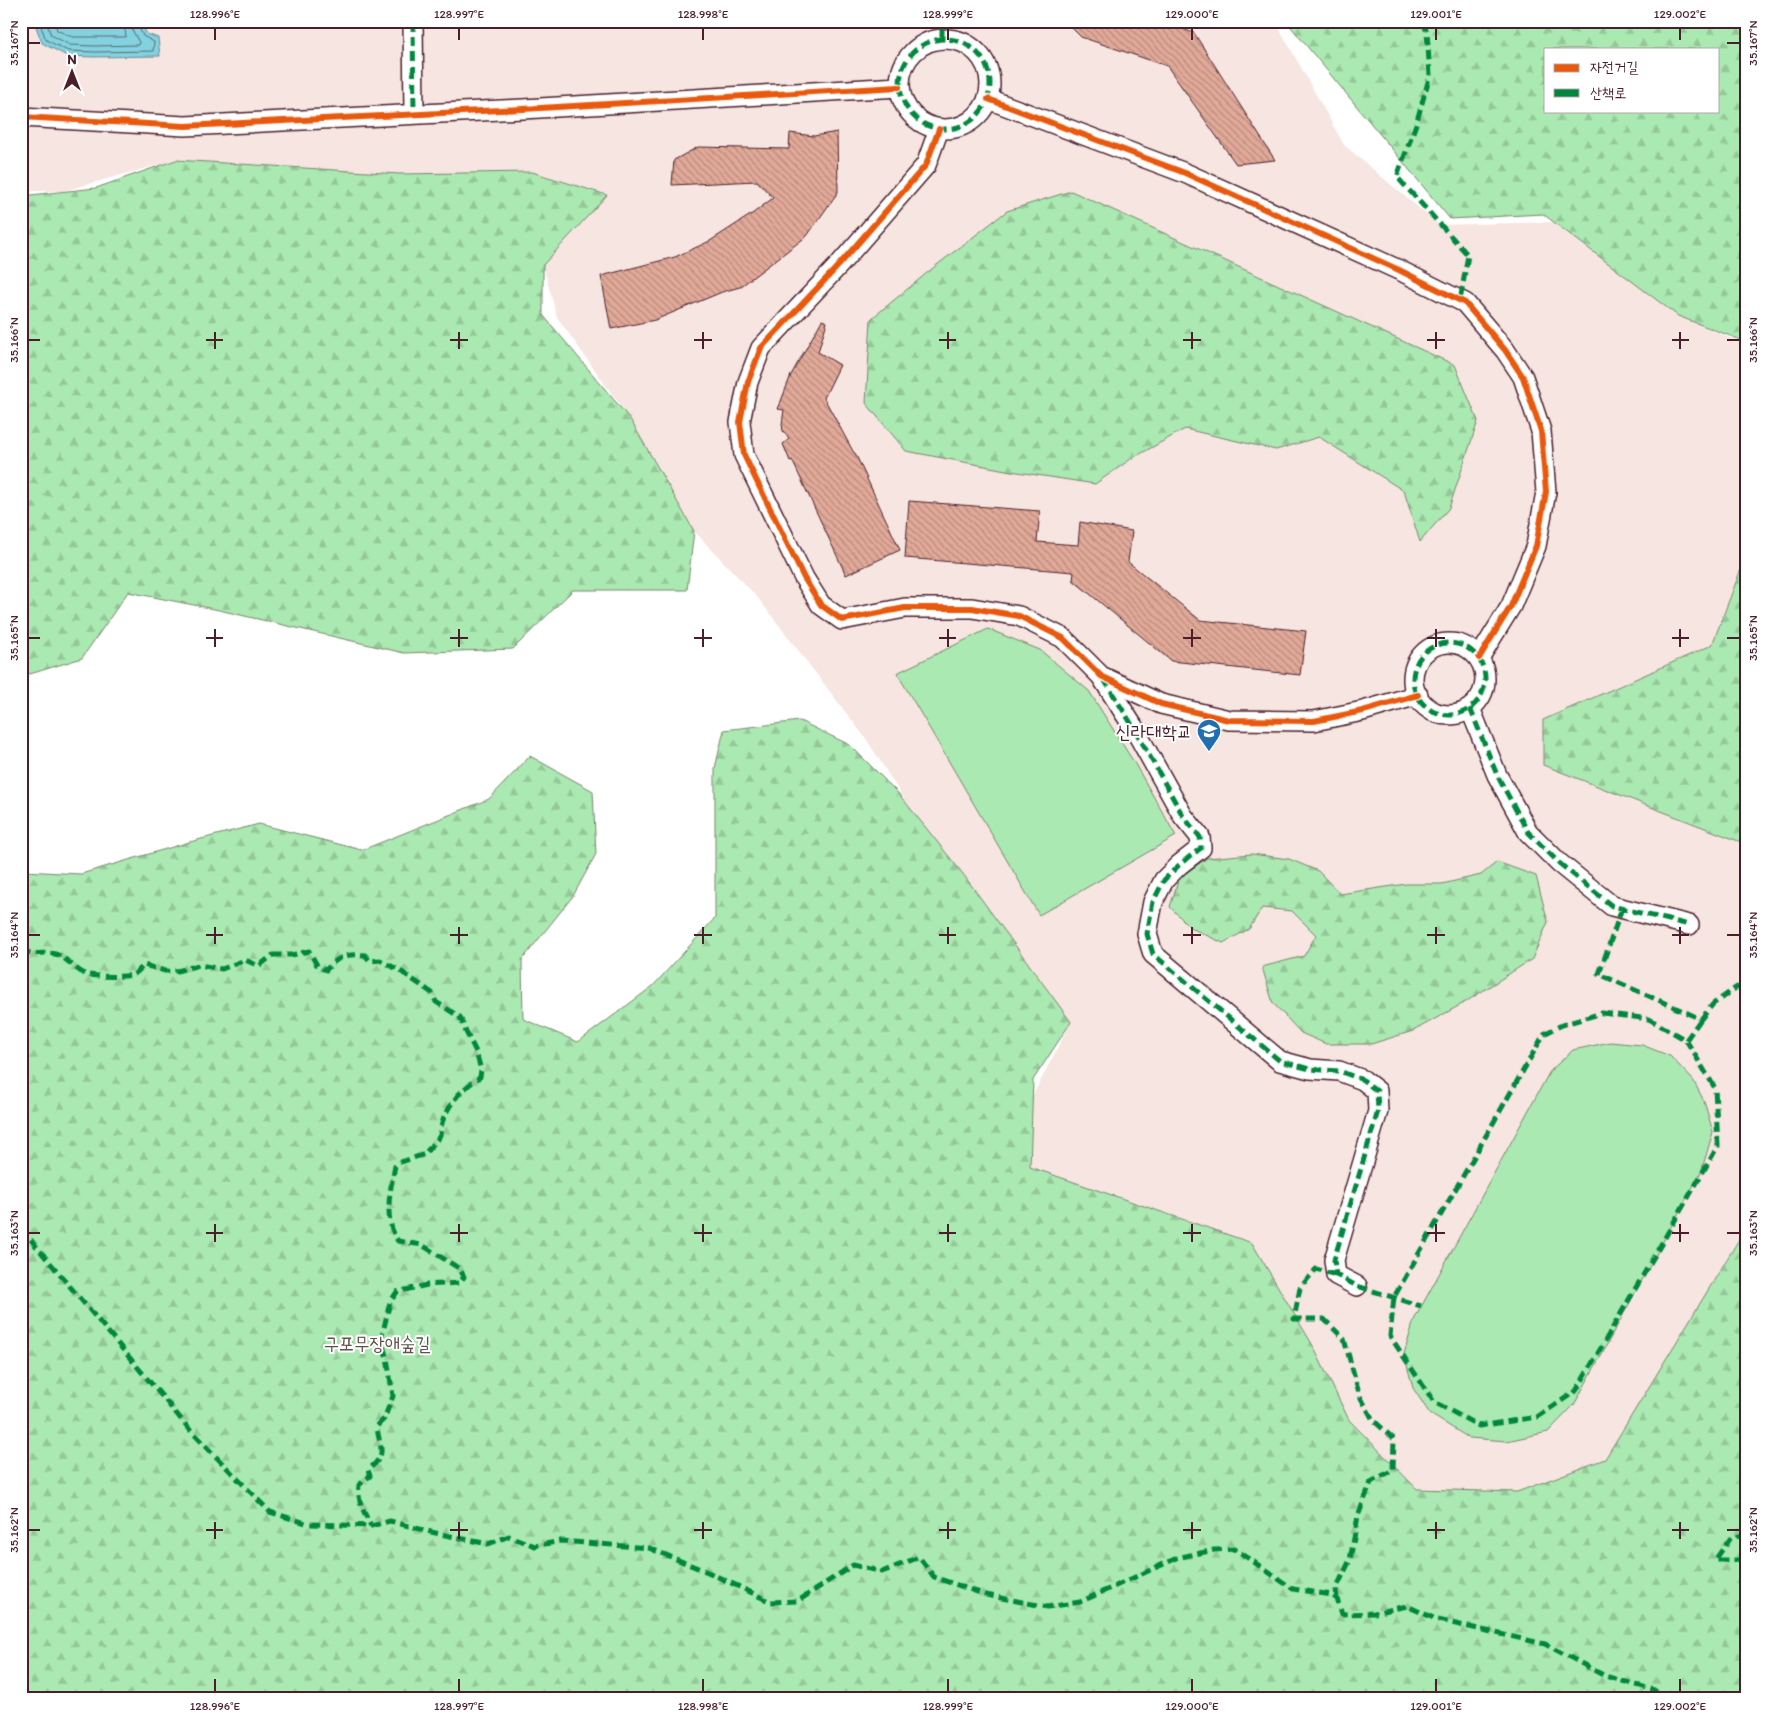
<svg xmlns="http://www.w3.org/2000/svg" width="1767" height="1719" font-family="Itim,'Poor Story',sans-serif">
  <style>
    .built { fill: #f6e5e0 }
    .green { fill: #aae9b1; stroke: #7a846e }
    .forest { fill: url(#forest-firs); stroke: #7a846e; fill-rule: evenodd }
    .water { fill: #82d2df; stroke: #6c8a97 }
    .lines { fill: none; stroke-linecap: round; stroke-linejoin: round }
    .shore { stroke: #606773; stroke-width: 1 }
    .building { fill: url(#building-back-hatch); stroke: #4a1f2b }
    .minor-casing { stroke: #4a1f2b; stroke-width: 22 }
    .minor { stroke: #fff; stroke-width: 19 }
    .quiet { stroke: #00873e; stroke-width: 5; stroke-dasharray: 10 5; stroke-linecap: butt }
    .cycleway-casing { stroke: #fff; stroke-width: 9 }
    .cycleway { stroke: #e8590c; stroke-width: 6 }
    .ticks { fill: none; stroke: #4a1f2b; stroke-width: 2 }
    .labels { text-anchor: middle; stroke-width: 4; stroke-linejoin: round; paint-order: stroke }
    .poi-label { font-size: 19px; fill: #4a1f2b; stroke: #fff; text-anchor: end }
    .park-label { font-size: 19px; fill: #62524c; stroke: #fff }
    .neatline { fill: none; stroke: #4a1f2b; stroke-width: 2 }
    .ticks-label { font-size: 12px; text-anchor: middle; fill: #4a1f2b }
  </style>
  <defs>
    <pattern id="forest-firs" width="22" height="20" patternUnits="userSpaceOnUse" patternTransform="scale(1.25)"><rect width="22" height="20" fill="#aae9b1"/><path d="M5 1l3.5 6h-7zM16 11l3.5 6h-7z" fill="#94c798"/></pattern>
    <pattern id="building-back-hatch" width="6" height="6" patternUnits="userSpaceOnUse" patternTransform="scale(1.25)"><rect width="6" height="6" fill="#e1a998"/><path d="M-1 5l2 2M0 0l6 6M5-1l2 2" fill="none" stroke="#b8897c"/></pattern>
  </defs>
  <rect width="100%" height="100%" fill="#fff"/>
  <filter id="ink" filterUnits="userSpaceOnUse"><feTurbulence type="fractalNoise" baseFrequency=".02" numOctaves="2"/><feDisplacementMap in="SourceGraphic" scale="10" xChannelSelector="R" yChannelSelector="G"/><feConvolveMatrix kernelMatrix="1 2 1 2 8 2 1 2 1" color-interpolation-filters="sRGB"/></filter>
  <g filter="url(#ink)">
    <path class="built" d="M21 21H1275L1344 145 1439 225 1554 222 1696 323 1746 345V556L1712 645 1543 720V765L1746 844V1228L1605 1459 1517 1492 1417 1489 1349 1420 1312 1344 1252 1243 1030 1167 1032 1097 1071 1022 909 807 867 740 758 598 694 531 630 419 557 317 543 265 607 194 532 172 399 174 176 160 63 191H21Z"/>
    <path class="green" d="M988 629 1040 650 1089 691 1135 764 1176 836 1039 915 897 673Z
      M1610 1042 1642 1045 1670 1056 1693 1080 1704 1101 1713 1132 1701 1172 1574 1405 1548 1432 1507 1441 1469 1438 1430 1414 1413 1388 1404 1354 1414 1320 1550 1071 1573 1050Z"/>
    <path class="forest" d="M1286 21H1746V342L1678 316 1543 214 1450 219ZM1546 49H1718V111H1546Z
      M176 160 399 174 532 172 607 195 543 265V315L630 419 694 531 687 590H573L513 649 404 653 219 610 128 592 82 658 30 674 21 670V196L96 188Z
      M1071 191 1455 365 1478 421 1449 508 1420 542 1404 491 1319 437 1276 450 1185 429 1131 459 1095 484 1011 471 906 451 866 403 871 319 933 268 1007 211Z
      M1746 556V844L1543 765V720L1712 645Z
      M800 721 850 745 898 793 963 874 1071 1022 1033 1080 1030 1167 1252 1243 1312 1344 1349 1420 1417 1489 1517 1492 1605 1459 1746 1228V1698H21V866L24 871 81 874 186 843 259 824 362 850 489 799 530 756 593 791 596 854 573 896 522 960 523 1019 578 1042 653 986 715 918V768L724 730Z
      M1252 854 1289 859 1318 871 1340 894 1406 884H1442L1481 875 1497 862 1536 876 1548 922 1532 959 1464 1003 1413 1031 1371 1044H1326L1301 1033 1273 1003 1262 967 1304 956 1316 935 1292 911 1262 908 1249 929 1223 943 1191 928 1170 907 1179 878 1207 858Z"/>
    <path class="water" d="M34 21H140L147 34 158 38 160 56 94 57 67 56 42 43Z"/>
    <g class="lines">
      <path class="shore" d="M39 21 46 40 68 51 95 52 153 51 154 42 143 36 136 21
        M46 21 51 35 70 45 95 46 138 45 139 42 131 28 130 21
        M54 21 57 30 72 37H125L126 35 123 21"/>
    </g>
    <path class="building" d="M1065 21H1160L1194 33 1275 160 1236 164 1167 66 1081 37Z
      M837 132 838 192 807 236 740 287 722 292 655 320 611 329 601 276 675 257 710 241 752 214 773 198 757 181 672 185 674 160 698 147 789 149 790 133 814 136Z
      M822 320 827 322 818 352 840 365 824 398 854 453H855L900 550 846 575 792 460 790 461 783 444 789 439 783 431 782 424 784 410 778 409 791 375Z
      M909 501 1040 511 1037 542 1078 545 1080 522 1132 531 1128 562 1200 620 1306 631 1300 675 1171 661 1073 580 1074 572 905 558Z"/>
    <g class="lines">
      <defs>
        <path id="minor" d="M413 21 414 114
          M900 84a45 45 0 1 1 90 0a45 45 0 1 1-90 0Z
          M988 99 1185 173 1399 270 1465 303 1505 350 1523 377 1541 431 1546 492 1536 546 1511 606 1479 658
          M21 117 185 126 523 109 899 87
          M939 129 926 165 839 265 761 348 748 382 740 422 744 455 804 578 821 605 842 620 905 608H972L1019 616 1063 638 1101 676 1161 704 1229 720 1314 721 1363 711 1418 695
          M1413 679a36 36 0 1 1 72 0a36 36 0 1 1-72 0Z
          M1101 676 1134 728 1183 816 1200 837 1201 848 1179 865 1164 880 1153 902 1147 934 1153 954 1280 1061 1310 1069 1339 1071 1363 1080 1377 1091 1378 1111 1334 1260 1336 1275 1357 1286
          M1470 708 1497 775 1528 832 1559 863 1612 906 1689 925"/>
      </defs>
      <use href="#minor" class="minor-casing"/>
      <use href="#minor" class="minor"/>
      <path class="quiet" d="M413 21 414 114
        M1423 21 1427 32 1430 75 1416 124 1397 177 1468 255 1460 301
        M942 39V21
        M900 84a45 45 0 1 1 90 0a45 45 0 1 1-90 0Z
        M1413 679a36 36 0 1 1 72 0a36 36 0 1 1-72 0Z
        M1103 678 1134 728 1183 816 1200 837 1201 848 1179 865 1164 880 1153 902 1147 934 1153 954 1280 1061 1310 1069 1339 1071 1363 1080 1377 1091 1378 1111 1334 1260 1336 1275 1357 1286 1421 1306
        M1470 708 1497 775 1528 832 1559 863 1612 906 1689 925
        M1622 908 1599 974 1701 1019 1713 1004 1737 987 1746 993
        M21 950C36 957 43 951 55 954 68 958 74 969 85 974 91 977 126 977 132 975 136 974 141 968 144 965L165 971H177L199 965 222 969 245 960 259 966 273 955H292L309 951 318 967 326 970C338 956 346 954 365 955L370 961 380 960 399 970 432 993 436 1002 460 1017 466 1032 476 1052 481 1070 480 1077C462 1089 449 1102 442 1123 441 1127 441 1131 440 1135 437 1142 429 1147 425 1154L398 1163 395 1166C390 1191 383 1219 398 1241L422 1245 460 1269 464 1277 459 1283 427 1285 397 1292 390 1302 381 1340 387 1358 393 1396 384 1419 377 1426C379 1449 389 1453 368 1470L370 1476 359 1485C357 1501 364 1512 371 1526
        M1602 1013 1649 1019 1686 1040 1715 1088 1718 1146 1576 1391 1537 1417 1479 1426 1434 1402 1390 1336 1394 1297 1544 1034 1562 1025Z
        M1686 1040 1701 1019
        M21 1228 191 1431 270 1512 309 1524 371 1526 390 1521 431 1532 488 1544 509 1536 535 1546 561 1541 649 1548 710 1573 771 1602 798 1601 853 1565 882 1572 919 1557 934 1577 986 1595 1048 1607 1080 1602 1177 1558 1214 1550 1235 1549 1293 1589 1332 1595 1337 1599 1342 1614 1374 1613 1407 1606 1438 1620 1545 1644 1605 1676 1654 1690 1665 1698
        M1336 1275 1316 1269 1300 1288 1294 1319H1324L1344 1339 1360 1396 1373 1420 1394 1439 1393 1470 1371 1482 1358 1516 1350 1560 1336 1589 1337 1599
        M1746 1534 1730 1539 1715 1560H1743L1746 1562"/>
      <defs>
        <path id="cycleway" d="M988 99 1185 173 1399 270 1465 303 1505 350 1523 377 1541 431 1546 492 1536 546 1511 606 1479 658
          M21 117 185 126 523 109 899 87
          M939 129 926 165 839 265 761 348 748 382 740 422 744 455 804 578 821 605 842 620 905 608H972L1019 616 1063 638 1101 676 1161 704 1229 720 1314 721 1363 711 1418 695"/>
      </defs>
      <use href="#cycleway" class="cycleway-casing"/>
      <use href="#cycleway" class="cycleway"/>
    </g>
  </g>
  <path class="ticks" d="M215 28V40M459 28V40M703 28V40M948 28V40M1192 28V40M1436 28V40M1680 28V40M28 43H40M1727 43H1740M215 332V349M459 332V349M703 332V349M948 332V349M1192 332V349M1436 332V349M1680 332V349M28 340H40M206 340H223M450 340H468M694 340H712M939 340H956M1183 340H1201M1427 340H1445M1672 340H1689M1727 340H1740M215 629V647M459 629V647M703 629V647M948 629V647M1192 629V647M1436 629V647M1680 629V647M28 638H40M206 638H223M450 638H468M694 638H712M939 638H956M1183 638H1201M1427 638H1445M1672 638H1689M1727 638H1740M215 927V944M459 927V944M703 927V944M948 927V944M1192 927V944M1436 927V944M1680 927V944M28 935H40M206 935H223M450 935H468M694 935H712M939 935H956M1183 935H1201M1427 935H1445M1672 935H1689M1727 935H1740M215 1224V1242M459 1224V1242M703 1224V1242M948 1224V1242M1192 1224V1242M1436 1224V1242M1680 1224V1242M28 1233H40M206 1233H223M450 1233H468M694 1233H712M939 1233H956M1183 1233H1201M1427 1233H1445M1672 1233H1689M1727 1233H1740M215 1522V1539M459 1522V1539M703 1522V1539M948 1522V1539M1192 1522V1539M1436 1522V1539M1680 1522V1539M28 1530H40M206 1530H223M450 1530H468M694 1530H712M939 1530H956M1183 1530H1201M1427 1530H1445M1672 1530H1689M1727 1530H1740M215 1679V1692M459 1679V1692M703 1679V1692M948 1679V1692M1192 1679V1692M1436 1679V1692M1680 1679V1692"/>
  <defs>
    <symbol id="university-pin" viewBox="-11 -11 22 30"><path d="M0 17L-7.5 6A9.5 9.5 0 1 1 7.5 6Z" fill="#1f6fb2" stroke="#fff"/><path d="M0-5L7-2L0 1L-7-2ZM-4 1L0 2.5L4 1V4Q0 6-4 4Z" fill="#fff"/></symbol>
  </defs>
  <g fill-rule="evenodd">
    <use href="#university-pin" x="1195" y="717" width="28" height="38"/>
  </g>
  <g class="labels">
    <g class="poi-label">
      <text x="1192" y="738">신라대학교</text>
    </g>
    <g class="park-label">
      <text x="377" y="1350">구포무장애숲길</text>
    </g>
  </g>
  <rect width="1767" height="1719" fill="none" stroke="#fff" stroke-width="55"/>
  <rect x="1544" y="48" width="175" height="65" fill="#ffffff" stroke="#b7a5aa"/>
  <rect x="1554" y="64" width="25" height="8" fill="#e8590c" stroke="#b7a5aa"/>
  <text x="1590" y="72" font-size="15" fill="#4a1f2b">자전거길</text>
  <rect x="1554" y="89" width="25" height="8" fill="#00873e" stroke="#b7a5aa"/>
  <text x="1590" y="98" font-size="15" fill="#4a1f2b">산책로</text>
  <g transform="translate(72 72)" stroke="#ffffff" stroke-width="4" paint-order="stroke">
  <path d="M0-4L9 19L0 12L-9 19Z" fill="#4a1f2b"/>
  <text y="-8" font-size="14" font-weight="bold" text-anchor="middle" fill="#4a1f2b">N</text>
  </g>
  <rect x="28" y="28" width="1712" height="1664" class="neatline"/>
  <g class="ticks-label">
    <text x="215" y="18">128.996°E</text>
    <text x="459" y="18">128.997°E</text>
    <text x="703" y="18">128.998°E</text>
    <text x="948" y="18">128.999°E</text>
    <text x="1192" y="18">129.000°E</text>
    <text x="1436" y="18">129.001°E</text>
    <text x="1680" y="18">129.002°E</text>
    <text transform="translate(14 43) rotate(-90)" y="4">35.167°N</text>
    <text transform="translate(1753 43) rotate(-90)" y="4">35.167°N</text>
    <text transform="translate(14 340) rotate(-90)" y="4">35.166°N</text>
    <text transform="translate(1753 340) rotate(-90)" y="4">35.166°N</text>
    <text transform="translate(14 638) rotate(-90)" y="4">35.165°N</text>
    <text transform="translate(1753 638) rotate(-90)" y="4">35.165°N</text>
    <text transform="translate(14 935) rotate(-90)" y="4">35.164°N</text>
    <text transform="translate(1753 935) rotate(-90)" y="4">35.164°N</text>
    <text transform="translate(14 1233) rotate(-90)" y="4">35.163°N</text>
    <text transform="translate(1753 1233) rotate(-90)" y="4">35.163°N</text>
    <text transform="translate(14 1530) rotate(-90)" y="4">35.162°N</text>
    <text transform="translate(1753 1530) rotate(-90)" y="4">35.162°N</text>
    <text x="215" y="1710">128.996°E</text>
    <text x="459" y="1710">128.997°E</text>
    <text x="703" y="1710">128.998°E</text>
    <text x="948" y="1710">128.999°E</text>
    <text x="1192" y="1710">129.000°E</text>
    <text x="1436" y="1710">129.001°E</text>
    <text x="1680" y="1710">129.002°E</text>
  </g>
</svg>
